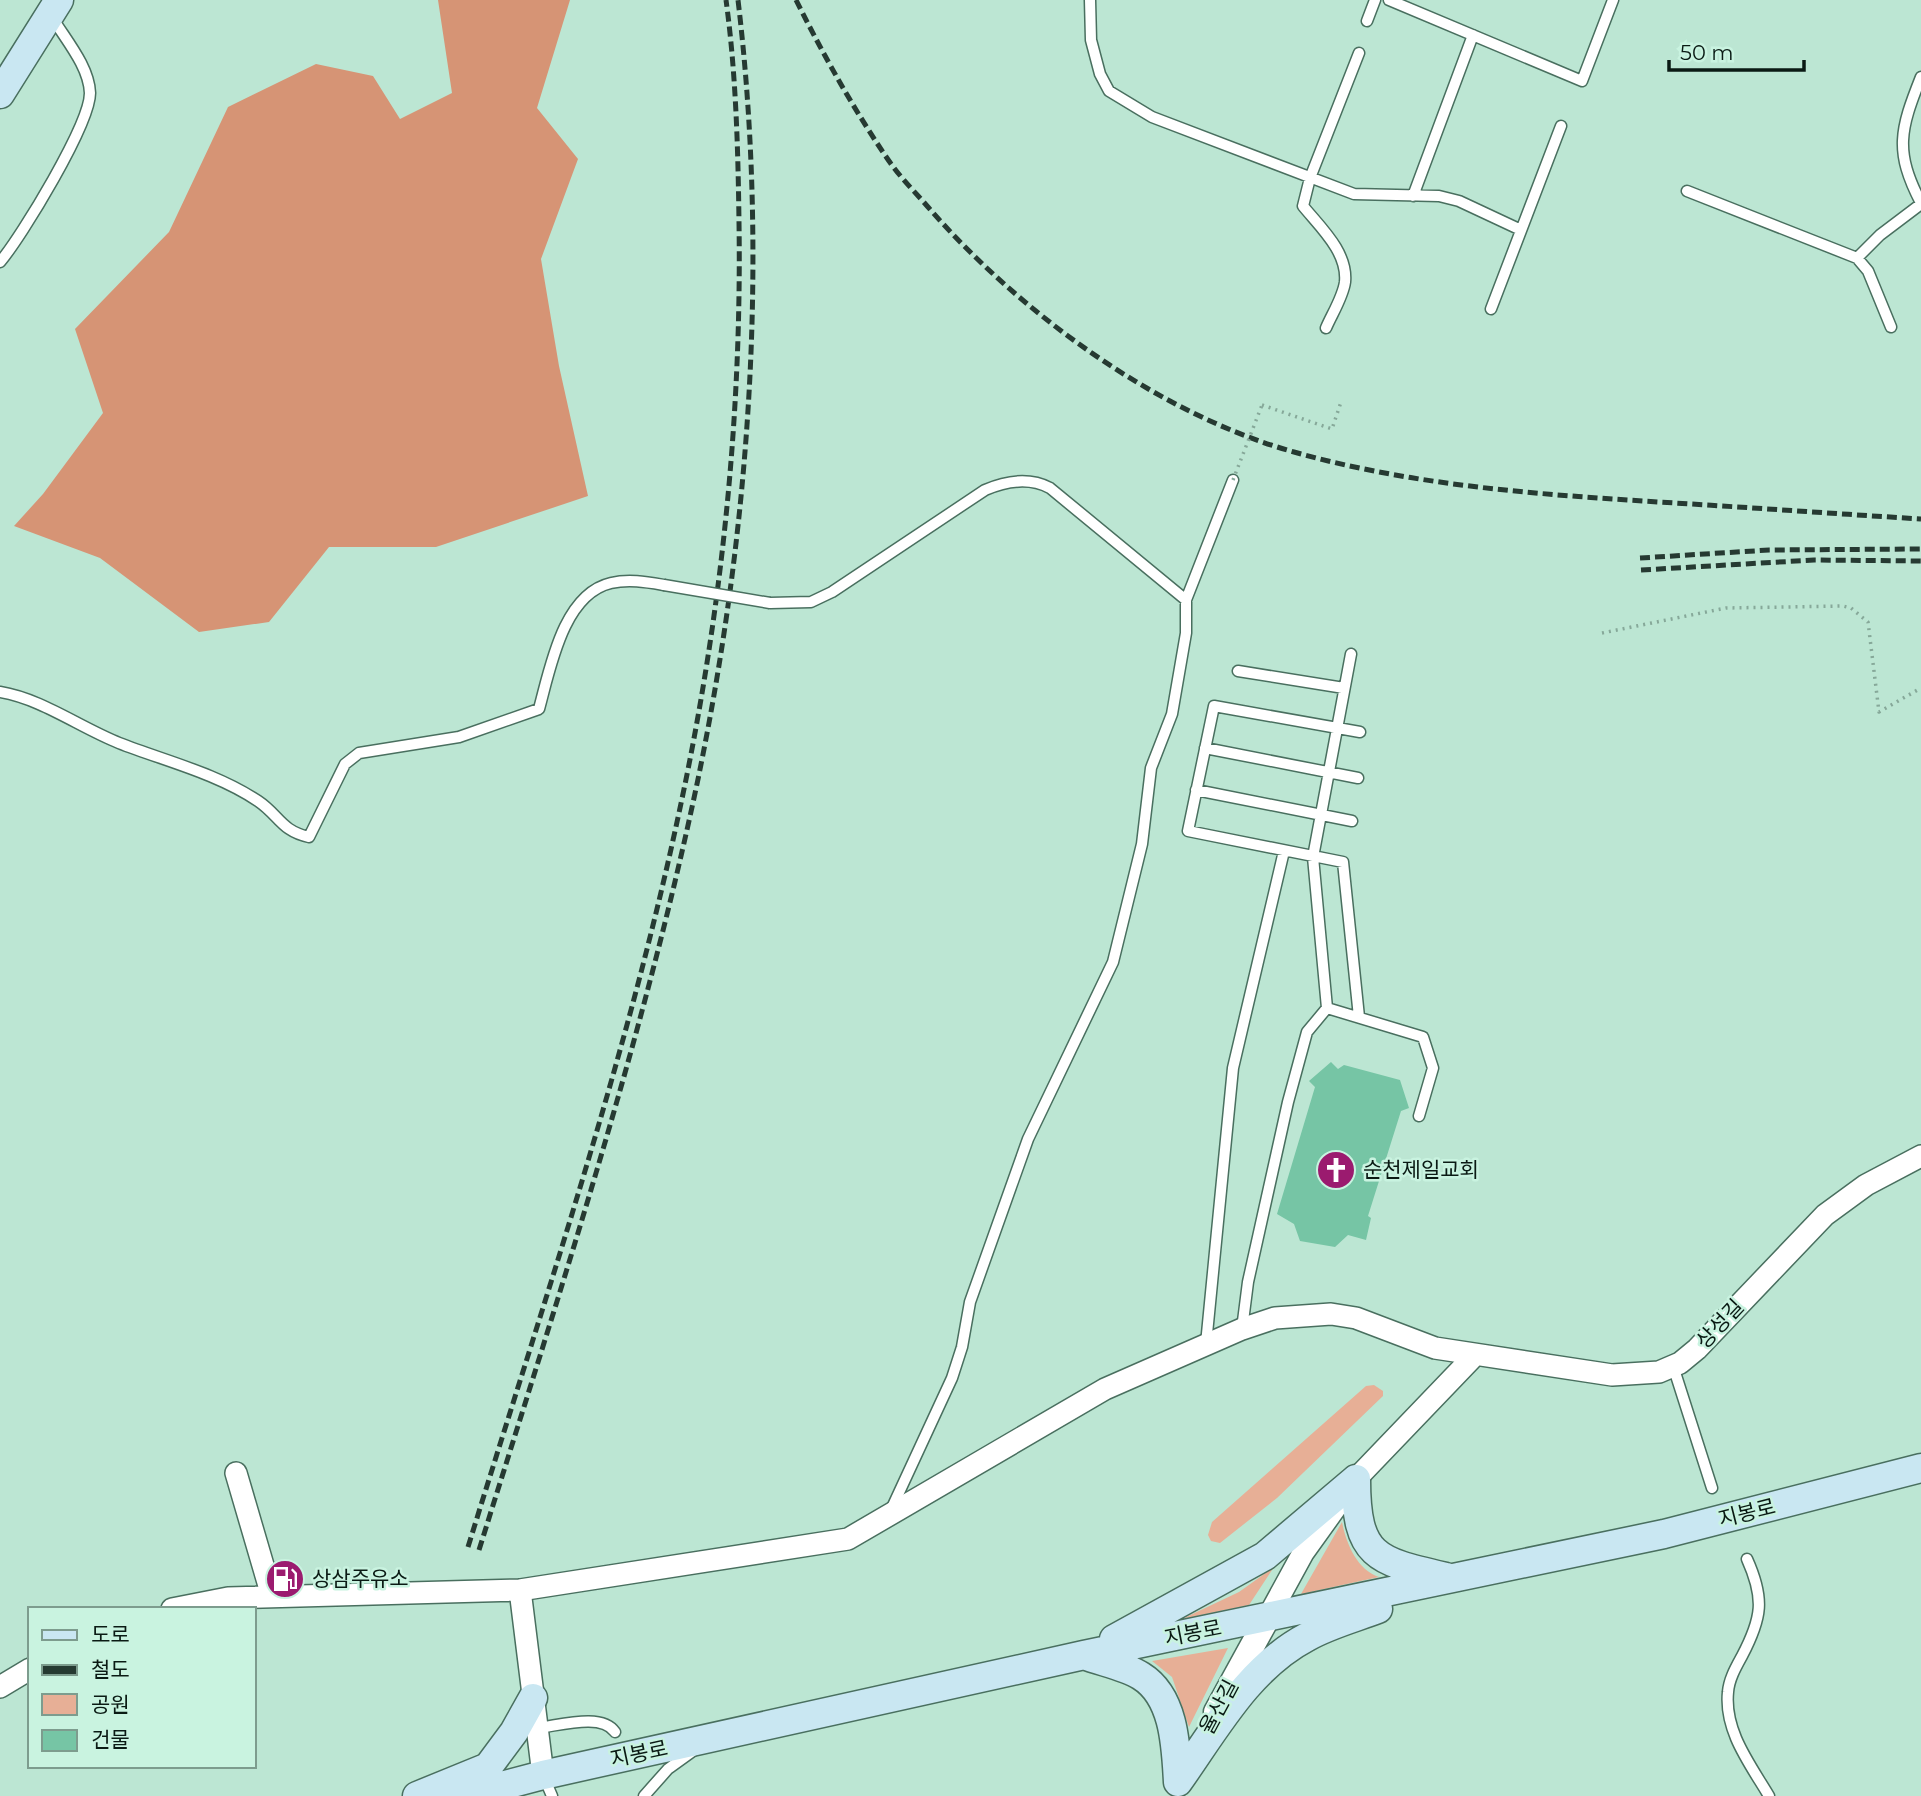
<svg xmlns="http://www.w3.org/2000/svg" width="1921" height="1796" font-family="Montserrat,'Noto Sans KR',sans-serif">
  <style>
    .green { fill: #e7af96 }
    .forest { fill: #d69475 }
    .building { fill: #76c5a5 }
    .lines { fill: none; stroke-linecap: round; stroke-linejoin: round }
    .service-casing { stroke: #496f5f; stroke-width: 13 }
    .minor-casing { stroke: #496f5f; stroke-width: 24 }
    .tertiary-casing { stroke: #496f5f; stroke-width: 27 }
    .secondary-casing { stroke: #496f5f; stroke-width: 31 }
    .path { stroke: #86a899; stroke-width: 3.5; stroke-dasharray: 2 5; stroke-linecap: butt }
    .service { stroke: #fff; stroke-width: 10 }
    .minor { stroke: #fff; stroke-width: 21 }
    .tertiary { stroke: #fff; stroke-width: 24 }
    .secondary { stroke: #c9e7f2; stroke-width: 28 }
    .rail { stroke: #263a32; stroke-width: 5; stroke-dasharray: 10 5; stroke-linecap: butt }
    .service-bridge-casing { stroke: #496f5f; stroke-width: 13; stroke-linecap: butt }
    .path-bridge { stroke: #86a899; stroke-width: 3.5; stroke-dasharray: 2 5; stroke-linecap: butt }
    .service-bridge { stroke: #fff; stroke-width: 10 }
    .labels { text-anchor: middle; stroke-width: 5; stroke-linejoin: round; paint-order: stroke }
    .poi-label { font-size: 21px; fill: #0a1a14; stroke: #c9f3e0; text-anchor: start }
    .street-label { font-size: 21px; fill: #0a1a14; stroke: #c9f3e0 }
  </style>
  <rect width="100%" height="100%" fill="#bce6d3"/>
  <path class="green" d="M1374 1385 1383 1391V1396L1277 1498 1220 1543 1211 1541 1208 1535 1212 1522 1366 1386Z
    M1342 1522C1346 1543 1357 1570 1379 1577L1301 1594Z
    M1274 1567 1249 1605 1182 1619 1239 1592Z
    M1228 1648 1226 1652 1189 1727 1172 1677 1152 1661Z"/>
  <path class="forest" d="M438 0H570L537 108 578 159 541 259 559 366 588 496 436 547H329L269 622 199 632 100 558 14 526 43 494 103 413 75 329 169 232 228 107 316 64 373 76 400 119 452 93Z"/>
  <path class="building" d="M1331 1062 1338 1069 1344 1065 1400 1080 1409 1108 1401 1111 1368 1216 1371 1218 1366 1240 1348 1235 1335 1247 1300 1241 1294 1224 1277 1214 1315 1087 1309 1081Z"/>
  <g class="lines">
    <defs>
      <path id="service" d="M1090 0 1091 40 1100 74 1109 91 1152 117 1354 194 1439 196 1459 201 1521 230
        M1389 0 1582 81 1613 0
        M1367 21 1375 0
        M1921 77C1900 130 1894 151 1921 203
        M1687 191 1857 258 1880 235 1921 204
        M1413 196 1473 35
        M1857 258 1868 271 1891 327
        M0 262C22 236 90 124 90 93 89 66 65 39 52 17
        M1491 309 1561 126
        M1326 328C1332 314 1343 297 1345 282 1348 252 1320 227 1303 206L1310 178 1359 53
        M770 603 811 602 832 592 985 490C1006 481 1029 477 1050 488L1186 600
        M1238 671 1344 688
        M0 692C42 699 79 727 119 743 165 761 216 773 258 801 279 815 281 831 309 837L345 764 359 753 459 737 539 709C550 669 563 594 611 583 629 579 646 582 664 585
        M1205 748 1358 778
        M1196 790 1352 821
        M1327 1008 1313 857 1351 654
        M1359 1017 1343 862 1188 831 1214 706 1360 732
        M1242 1329 1248 1282 1288 1102 1307 1032 1327 1008 1423 1037 1433 1068 1419 1116
        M1206 1344 1233 1068 1284 851
        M1673 1366 1712 1488
        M890 1512 952 1378 962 1347 970 1302 1028 1139 1113 962 1142 844 1151 768 1172 714 1186 633V600L1233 480
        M1747 1559C1765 1599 1762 1618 1742 1656 1736 1667 1729 1679 1728 1692 1724 1731 1750 1764 1769 1796
        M537 1728C558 1726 602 1712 615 1732
        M543 1775 552 1796
        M644 1796 668 1769 693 1751"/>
      <path id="minor" d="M236 1473 272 1596
        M520 1590 543 1775
        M172 1609 228 1598 520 1590 848 1539 1105 1389 1242 1329 1275 1318 1331 1314 1356 1318 1435 1348 1612 1375 1659 1372 1680 1363 1697 1349 1825 1215 1866 1185 1921 1156
        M1267 1619 1303 1553 1356 1479 1474 1356
        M0 1687 30 1669"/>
      <path id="tertiary" d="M1216 1712 1267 1619"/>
      <path id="secondary" d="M0 94 59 0
        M1356 1479C1356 1557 1376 1561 1446 1577
        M1114 1639 1265 1556 1356 1479
        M1084 1655C1102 1662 1125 1666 1141 1676 1175 1697 1176 1748 1178 1782
        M1178 1782C1215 1730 1248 1668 1307 1637 1328 1625 1354 1618 1378 1609
        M417 1796 488 1767 514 1732 533 1698
        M463 1796 543 1775 1084 1655 1664 1534 1921 1468"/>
    </defs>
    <use href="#service" class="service-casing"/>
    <use href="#minor" class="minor-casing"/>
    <use href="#tertiary" class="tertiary-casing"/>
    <use href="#secondary" class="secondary-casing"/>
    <path class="path" d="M1262 405 1332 429 1341 402
      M1602 633 1726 608 1843 606 1851 608 1868 622 1879 712 1921 688"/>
    <use href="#service" class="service"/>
    <use href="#minor" class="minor"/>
    <use href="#tertiary" class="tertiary"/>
    <use href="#secondary" class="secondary"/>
    <path class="rail" d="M796 0C824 56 854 110 889 161 900 177 915 192 928 207 1019 312 1158 414 1294 452 1418 487 1547 495 1675 503 1757 508 1839 514 1921 519
      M1640 558 1769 550 1921 549
      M1641 570 1814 560 1921 561
      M468 1547C542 1307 624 1067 677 822 720 626 742 422 739 222 738 148 736 73 726 0
      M479 1550C558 1297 642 1044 697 784 750 529 769 259 738 0"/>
    <defs>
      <path id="service-bridge" d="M664 585 770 603"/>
    </defs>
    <use href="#service-bridge" class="service-bridge-casing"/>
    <path class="path-bridge" d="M1233 480 1262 405"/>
    <use href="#service-bridge" class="service-bridge"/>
  </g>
  <defs>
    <symbol id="church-disc" viewBox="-11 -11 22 22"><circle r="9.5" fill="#9b1b6f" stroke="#c9f3e0"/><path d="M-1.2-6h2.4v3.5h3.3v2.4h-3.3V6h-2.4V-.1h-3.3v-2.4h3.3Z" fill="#fff"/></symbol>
    <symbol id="fuel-disc" viewBox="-11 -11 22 22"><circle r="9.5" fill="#9b1b6f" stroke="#c9f3e0"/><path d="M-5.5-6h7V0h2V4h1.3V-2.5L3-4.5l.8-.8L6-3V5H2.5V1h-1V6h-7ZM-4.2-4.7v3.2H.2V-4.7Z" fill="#fff"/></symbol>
  </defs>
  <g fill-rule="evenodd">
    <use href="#church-disc" x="1314" y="1148" width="44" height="44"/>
    <use href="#fuel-disc" x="263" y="1557" width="44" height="44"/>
  </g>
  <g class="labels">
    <g class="poi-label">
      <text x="1363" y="1177">순천제일교회</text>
      <text x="312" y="1586">상삼주유소</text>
    </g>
    <g class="street-label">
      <text transform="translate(1720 1324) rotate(-47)" y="7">상성길</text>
      <text transform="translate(1747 1513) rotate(-14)" y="7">지봉로</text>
      <text transform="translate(1193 1633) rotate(-11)" y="7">지봉로</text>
      <text transform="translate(1219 1707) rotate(-62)" y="7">율산길</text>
      <text transform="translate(639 1754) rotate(-12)" y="7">지봉로</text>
    </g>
  </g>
  <rect x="28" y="1607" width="228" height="161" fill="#c9f3e0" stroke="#7d9c8e" stroke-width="2"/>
  <rect x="42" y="1630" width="35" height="10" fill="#c9e7f2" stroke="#7d9c8e" stroke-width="2"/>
  <text x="91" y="1642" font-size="21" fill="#0a1a14">도로</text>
  <rect x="42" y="1665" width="35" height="10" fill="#263a32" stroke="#7d9c8e" stroke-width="2"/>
  <text x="91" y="1677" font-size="21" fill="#0a1a14">철도</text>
  <rect x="42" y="1694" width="35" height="21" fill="#e7af96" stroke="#7d9c8e" stroke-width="2"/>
  <text x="91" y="1712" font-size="21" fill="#0a1a14">공원</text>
  <rect x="42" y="1730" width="35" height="21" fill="#76c5a5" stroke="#7d9c8e" stroke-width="2"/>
  <text x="91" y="1747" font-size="21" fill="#0a1a14">건물</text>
  <path d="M1669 60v10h135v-10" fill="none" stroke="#0a1a14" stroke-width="3.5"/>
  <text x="1680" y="60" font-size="21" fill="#0a1a14" stroke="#c9f3e0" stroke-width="5" paint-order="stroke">50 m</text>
</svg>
